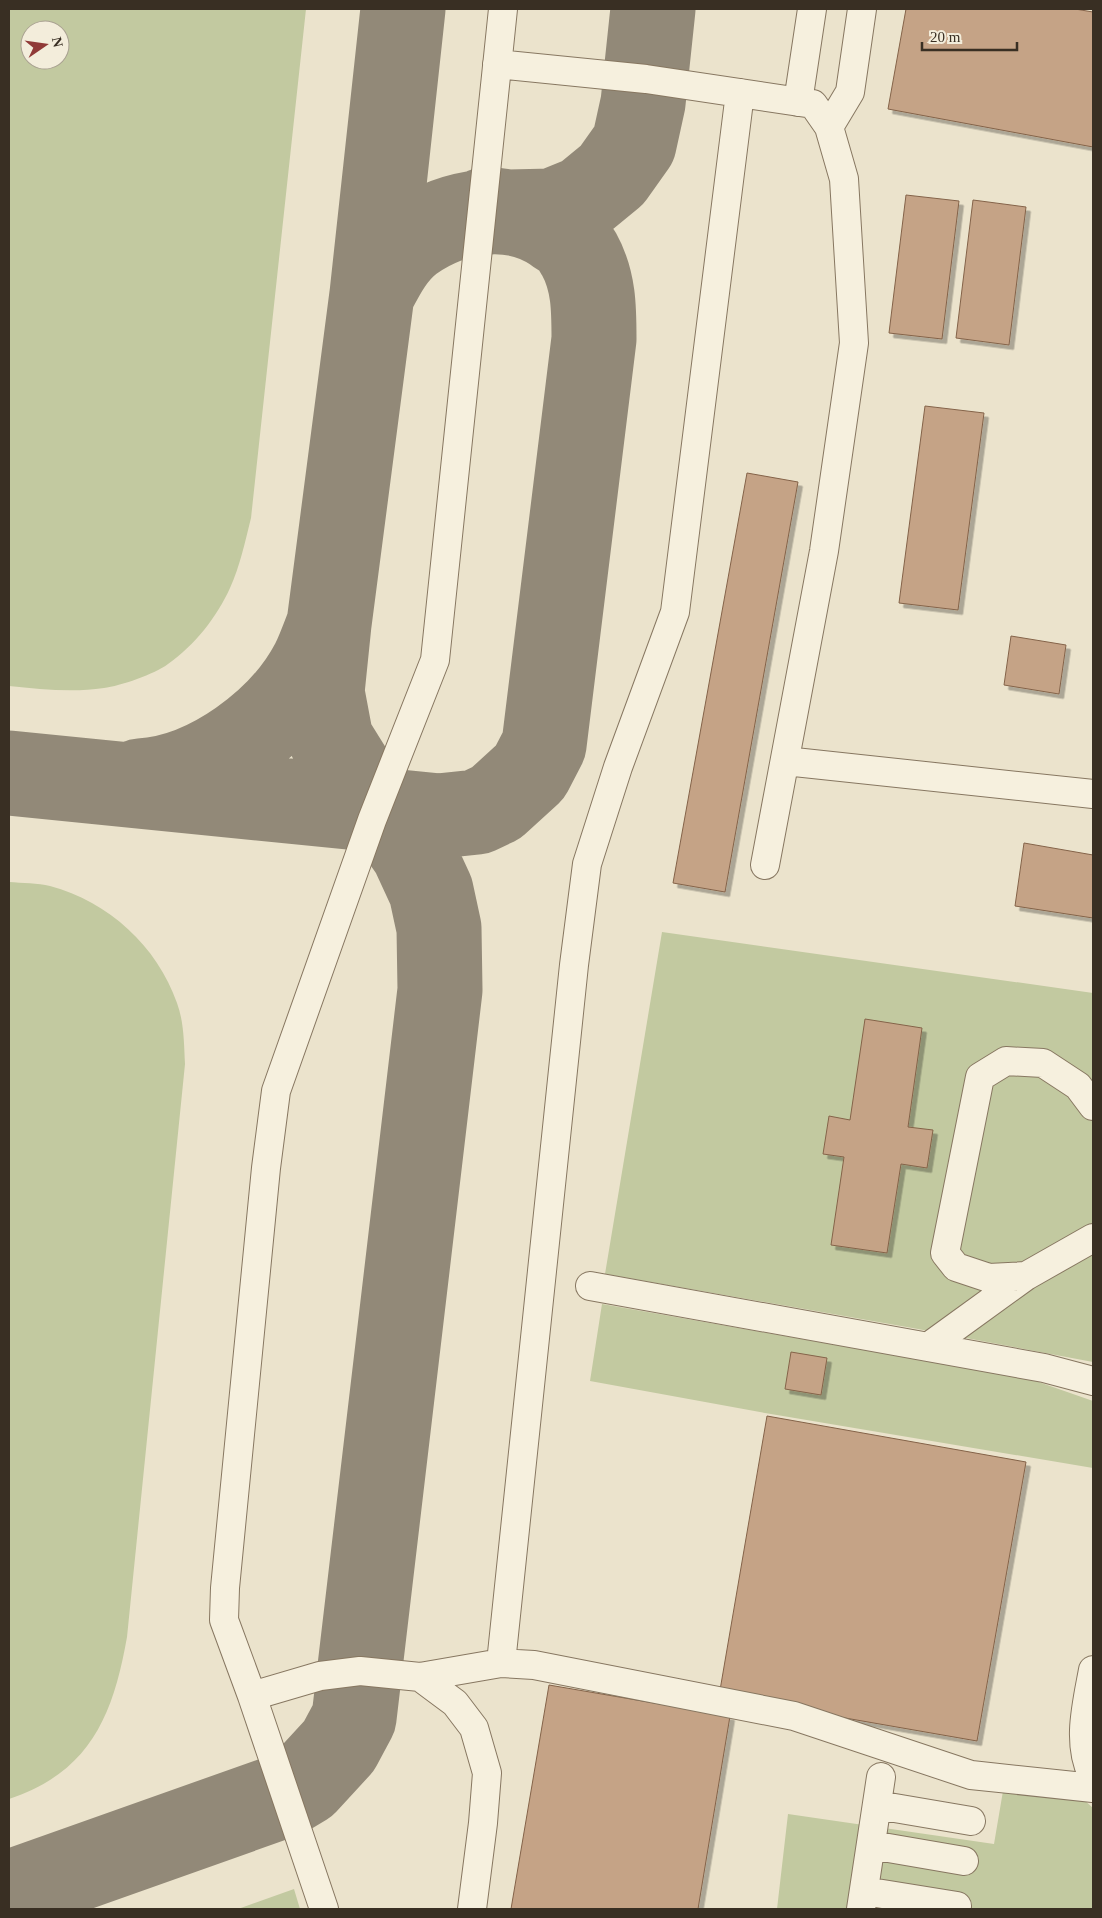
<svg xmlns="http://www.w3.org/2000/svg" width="1102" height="1918" font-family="Georgia,serif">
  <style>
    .green { fill: #c2c9a0; fill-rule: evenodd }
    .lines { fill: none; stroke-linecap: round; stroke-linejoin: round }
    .taxiway { stroke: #928978; stroke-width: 85 }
    .building { fill: #c5a386; stroke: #846349; filter: url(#shadow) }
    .minor-casing { stroke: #877761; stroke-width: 30 }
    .minor { stroke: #f6f0de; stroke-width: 28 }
  </style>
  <defs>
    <filter id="shadow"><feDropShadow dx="4.5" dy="4.5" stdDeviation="0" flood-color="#0004"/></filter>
  </defs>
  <rect width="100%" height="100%" fill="#ebe3cc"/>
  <path class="green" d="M9 9H306L251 518C245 542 240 566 230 588 217 617 194 646 168 664 155 674 120 686 104 688 72 693 40 689 9 686ZM30 30H60V60H30Z
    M9 882C22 883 38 883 50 886 109 902 157 946 177 1003 184 1022 184 1043 185 1064L127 1637C113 1716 90 1772 9 1799Z
    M662 932 1093 993V1362L918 1329 605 1274Z
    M602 1304 1030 1379 1093 1401V1468L765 1413 590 1381Z
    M1003 1791 1083 1799 1093 1808V1909H777L788 1814 994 1844Z
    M294 1889 300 1909H238Z"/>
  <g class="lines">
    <path class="taxiway" d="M487 209 508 212 552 211 584 198 612 175 634 144 643 103 653 9
      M9 773 439 816 477 812 496 803 530 772 544 745 594 339C594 309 594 281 579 254 576 250 574 245 571 241 567 237 560 234 555 230 512 200 453 210 412 239 393 253 383 273 372 294
      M140 781C208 777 282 722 313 663 319 651 324 637 329 624
      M9 1893 285 1795 305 1783 339 1746 354 1718 440 990 439 928 431 891 413 852 399 832 377 808 354 777 331 740 322 692 329 624 372 294 403 9"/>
  </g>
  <path class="building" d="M906 9H1075L1093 12V147L888 109Z
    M906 195 959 201 942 339 889 333Z
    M973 200 1026 207 1009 345 956 338Z
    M925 406 984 413 958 610 899 603Z
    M747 473 798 482 725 892 673 883Z
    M1011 636 1066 645 1059 694 1004 685Z
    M1024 843 1093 855V918L1015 906Z
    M865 1019 922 1028 908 1127 933 1130 927 1168 901 1164 887 1253 831 1245 844 1157 823 1154 829 1116 850 1120Z
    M791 1352 827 1358 821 1395 785 1389Z
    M767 1416 1026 1462 977 1741 719 1696Z
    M549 1685 730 1716 698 1909H511Z"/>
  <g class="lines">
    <defs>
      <path id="minor" d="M497 64 646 79 813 104 829 127 844 179 854 343 824 551 765 865
        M798 102 812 9
        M829 127 850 92 862 9
        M785 761 1093 794
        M1093 1106 1078 1086 1043 1063 1006 1061 980 1077 945 1253 956 1267 989 1278 1026 1276 1093 1238
        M590 1286 1044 1368 1093 1381
        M928 1347 1026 1276
        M501 1663 574 965 587 864 618 767 675 612 740 93
        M1093 1670C1087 1703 1076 1744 1093 1776
        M420 1677 501 1663 534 1665 794 1716 971 1775 1093 1788
        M252 1696 320 1676 360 1671 420 1677 455 1703 474 1728 487 1773 483 1823 472 1909
        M877 1805 971 1821
        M871 1845 964 1861
        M864 1891 957 1906
        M324 1909 252 1696 224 1620 225 1588 266 1168 276 1091 372 820 435 660 503 9
        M861 1909 881 1777"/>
    </defs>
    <use href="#minor" class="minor-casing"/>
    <use href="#minor" class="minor"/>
  </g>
  <rect width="1102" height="1918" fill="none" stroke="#392f23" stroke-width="20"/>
  <g transform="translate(45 45) rotate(77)"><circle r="24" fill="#f3eddb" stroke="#a9a191"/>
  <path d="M0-4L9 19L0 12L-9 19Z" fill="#903a37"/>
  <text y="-8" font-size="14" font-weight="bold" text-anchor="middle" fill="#392f23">N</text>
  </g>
  <path d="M922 42v8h95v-8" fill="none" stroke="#392f23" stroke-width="2.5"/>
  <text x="930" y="42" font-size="15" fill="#392f23" stroke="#f3eddb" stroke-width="4" paint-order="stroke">20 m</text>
</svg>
